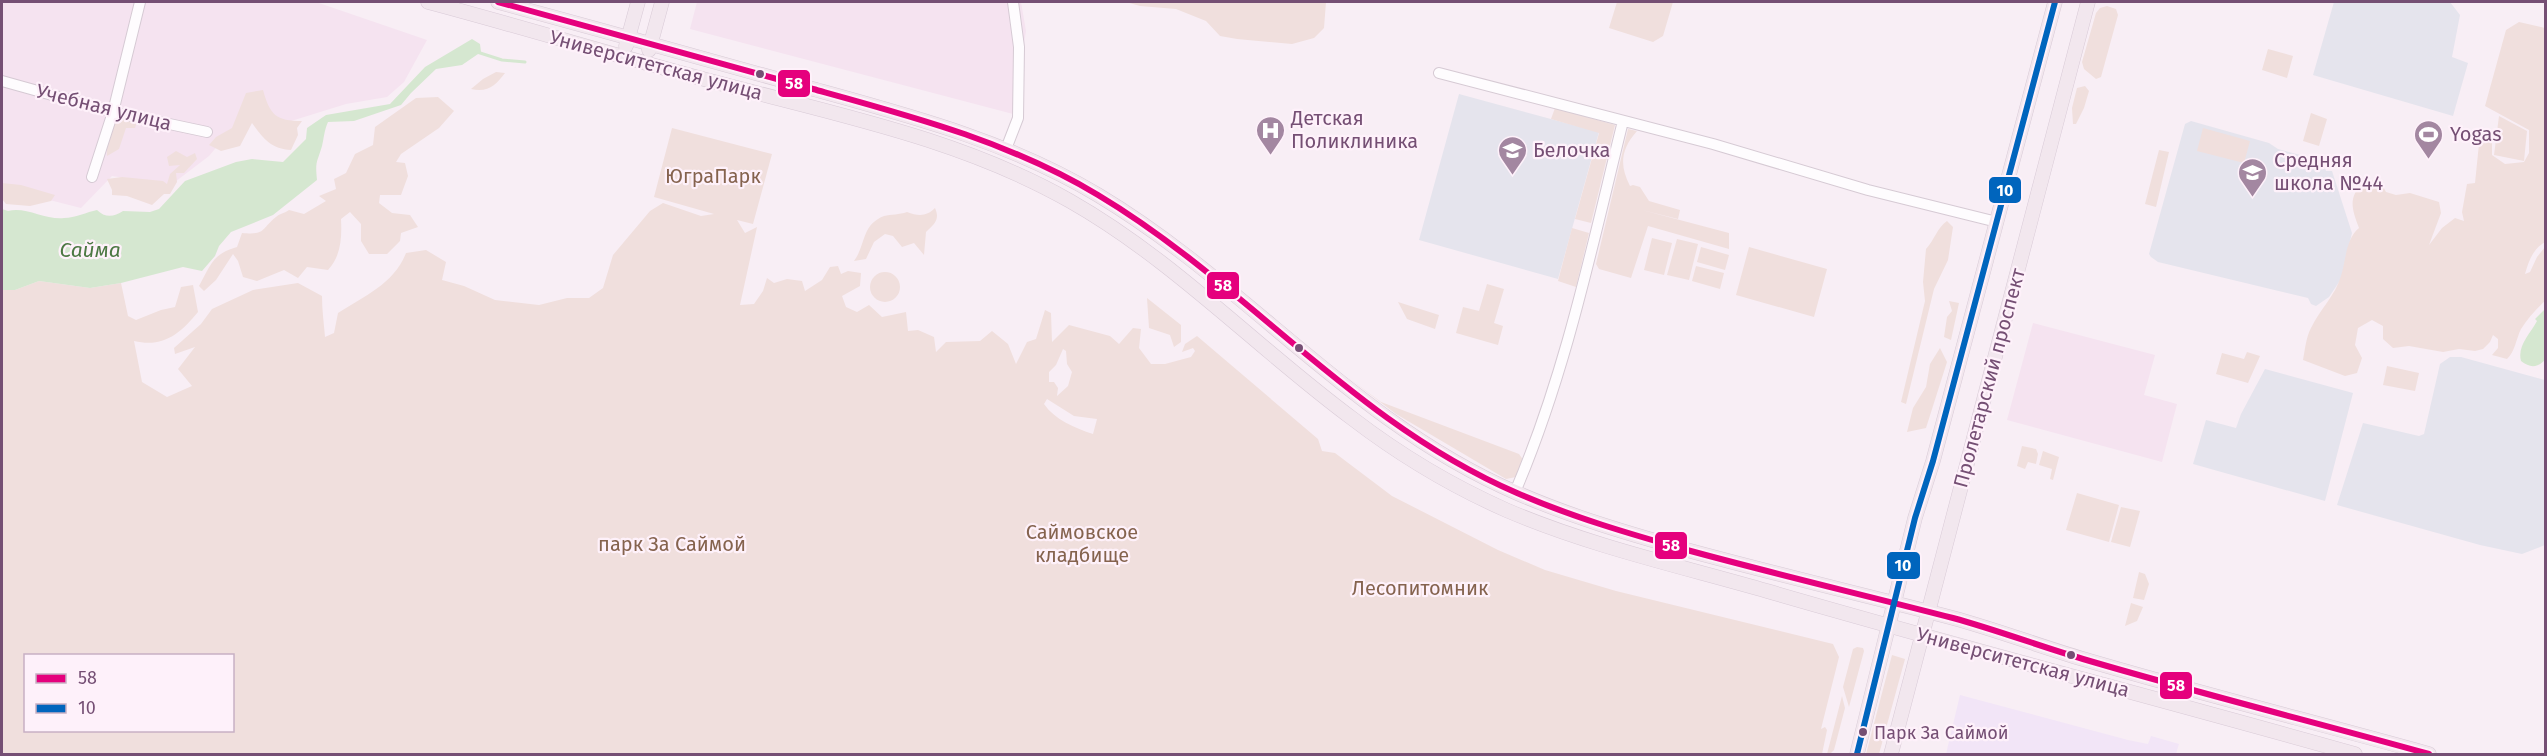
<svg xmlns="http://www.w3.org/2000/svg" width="2547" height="756" font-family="'Fira Sans',sans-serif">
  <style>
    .residential { fill: #f5e3f0 }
    .education { fill: #e5e4ed }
    .medical { fill: #f2e5f7 }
    .green { fill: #f0dfdd; fill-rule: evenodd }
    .water { fill: #d5e7d0 }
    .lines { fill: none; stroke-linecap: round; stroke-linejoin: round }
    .stream { stroke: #d5e7d0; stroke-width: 3 }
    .minor-casing { stroke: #d6cad4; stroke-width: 12 }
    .major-casing { stroke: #d9cbd7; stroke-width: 15 }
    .minor { stroke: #fefcfe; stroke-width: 10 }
    .major { stroke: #f2e7ee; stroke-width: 14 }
    .bus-1-casing { stroke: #fef1fa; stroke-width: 10 }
    .bus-2-casing { stroke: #fef1fa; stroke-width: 10 }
    .bus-1 { stroke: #e5007d; stroke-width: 6 }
    .bus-2 { stroke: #0065bd; stroke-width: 6 }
    .bus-dot { fill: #754f74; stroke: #fef1fa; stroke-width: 2 }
    .labels { text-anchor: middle; stroke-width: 4.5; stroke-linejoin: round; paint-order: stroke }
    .bus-label { font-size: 18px; fill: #754f74; stroke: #fef1fa; text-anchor: start }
    .street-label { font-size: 20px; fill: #754f74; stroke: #fef1fa }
    .poi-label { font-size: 20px; fill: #754f74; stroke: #fef1fa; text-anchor: start }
    .park-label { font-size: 20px; fill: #85634e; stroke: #fef1fa }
    .water-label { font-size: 21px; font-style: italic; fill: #4c7843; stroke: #fef1fa }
    .line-badge { stroke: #fef1fa; stroke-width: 2 }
    .badge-label { font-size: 16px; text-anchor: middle; font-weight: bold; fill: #fff }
  </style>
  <rect width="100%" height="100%" fill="#f8eef5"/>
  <path class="residential" d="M2 2H316L427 40 404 82 387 97 346 104 288 122 237 123 209 156 171 185 112 176 81 208 2 188Z
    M697 2H1007L1008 4 1021 2 1026 31 1013 114 690 29Z
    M2033 323 2155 355 2144 395 2177 404 2162 462 2007 420Z"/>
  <path class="education" d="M2334 2H2450L2460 15 2452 57 2468 63 2453 116 2313 75Z
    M1459 94 1599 132 1558 279 1419 240Z
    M2191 121 2269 143 2278 149 2323 161 2326 171H2332L2352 233 2341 279 2329 297 2316 306 2311 304 2308 298 2158 262 2151 257 2149 254 2185 124Z
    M2450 357H2461L2545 380V545L2522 554 2480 545 2337 505 2363 423 2419 436 2424 434 2440 364Z
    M2265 369 2353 393 2325 501 2193 464 2206 420 2236 428 2241 414Z"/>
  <path class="medical" d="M1960 695 2128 740 2148 744 2151 736 2179 744 2178 747 2176 754H1946Z"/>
  <path class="green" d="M1126 2H1326L1324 28 1314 38 1292 44 1237 39 1220 36 1206 21 1176 9 1140 6Z
    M1617 2H1673L1663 36 1653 42 1609 28Z
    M2107 6 2116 9 2118 15 2101 77 2096 79 2084 69 2082 62 2096 13 2100 8Z
    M2519 22 2545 28V242C2533 249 2529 260 2525 274L2530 272 2537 257 2545 247 2546 300C2536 309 2528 318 2521 329 2516 339 2515 352 2507 359L2492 355 2498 348V339L2493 335 2490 342 2483 349 2475 351 2459 349 2443 352 2409 346 2393 348 2383 339V326L2372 320 2358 328 2355 345 2362 358 2357 373 2345 376 2303 360C2305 350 2306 337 2311 328 2320 309 2335 296 2341 276 2346 260 2346 238 2359 228 2351 207 2348 197 2365 180L2380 181 2386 192 2396 195 2410 193 2439 202 2441 213 2429 245 2442 228 2455 218 2464 221 2462 212 2467 184 2475 183 2480 134 2492 132V155L2505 164 2524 162 2529 153V130L2485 106 2506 30Z
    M2268 49 2293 56 2287 78 2262 70Z
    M496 72 505 73C496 85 488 93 471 89L483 79Z
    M2085 86 2089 91 2084 108 2076 124H2073L2072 108 2077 88Z
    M263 90C270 115 276 121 302 121L297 128 298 135 291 150C271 149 263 138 252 123L240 146 221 151 209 145 216 137 232 128 246 93Z
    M438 97 454 111 439 128 401 154 396 162 405 163 408 176 401 195H380L379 203 392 213 410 215 418 227 401 233 400 241 387 254H369L361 241V224L350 212 341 219C342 238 341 256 328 270L307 267 298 278 284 270 257 281 243 277 238 261 233 254 216 280 204 291 199 286C211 265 212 254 237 247L242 233C266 235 260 230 276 217 279 214 285 213 289 210L304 214 326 201 319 196 336 189 334 179 346 173 355 154 373 145 375 127 416 98Z
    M1555 108 1615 125 1591 223 1575 219 1599 133 1551 119Z
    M2311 113 2327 119 2319 146 2303 141Z
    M2499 116 2527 131 2524 161 2494 155Z
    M119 117 137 122 135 128H126L119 149 107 156C106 142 112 128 119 117Z
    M672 128 772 154 753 224 737 220 745 233 757 227 740 305 754 304 763 291 767 278 774 283 787 279 802 281 805 291 822 280 830 267 838 266 841 274 848 271 861 273 860 286 842 296 846 307 857 312 869 305 882 317 906 312 908 331 918 330 934 337 936 352 946 342 980 341 992 331 1008 344 1016 364 1027 342 1036 339 1045 310 1051 313 1052 342 1069 325 1110 336 1119 344 1133 328 1141 329 1139 348 1151 364H1165L1191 357 1195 351 1193 348 1182 352 1185 344 1197 336 1318 439 1322 451 1335 453 1392 496 1498 550 1545 570 1616 591 1833 644 1839 657 1821 729 1825 727 1827 730 1822 754H2V290H15L39 281 90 288 121 283 128 316 136 320 161 310 175 307 181 287 193 285 198 312C180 334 163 348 134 341L142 382 167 397 192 386 178 369 195 347 175 354 174 348 201 324 212 309 253 290 298 283 322 296C322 311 324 324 325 337L334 333 338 313C364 296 394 284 406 253L426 250 446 262 442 280 464 286 495 300 539 305 567 298H589L603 288 613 255 650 211 663 203 701 216 714 214 654 197ZM1063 349 1066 351 1067 364 1072 372 1068 386 1057 396 1058 388 1054 382H1049V372L1056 365ZM1047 399 1074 416 1097 419 1093 434C1075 428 1055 420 1044 404ZM26 656H232V730H26Z
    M2203 128 2250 141 2244 163 2197 151Z
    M1628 129 1637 131C1621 149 1619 165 1630 186L1633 185 1640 187 1649 201 1680 210 1678 219 1642 210 1729 233V249L1648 226 1631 278 1599 269 1596 264Z
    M2159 150 2169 152 2156 207 2145 204Z
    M176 151 187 157 195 153 197 159 184 173H176L177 182 170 194H164L152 205 127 196 112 195V190L107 179 122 177 163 181 167 184 170 174 180 165 169 166 167 157Z
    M2 183 21 185 55 195 51 201 30 206 6 204 2 199Z
    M935 208C940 219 935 224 926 232L924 255 914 243 902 247 893 236 885 234 874 242 866 259 854 261C866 245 861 225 884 216 891 214 899 215 907 212 918 216 926 217 935 208Z
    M1947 221 1953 227 1948 260 1934 289 1906 404 1901 402 1925 301 1923 282 1926 249C1935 239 1937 228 1947 221Z
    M1572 228 1589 233 1576 287 1558 281Z
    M1652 238 1672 243 1664 275 1644 270Z
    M1677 239 1698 244 1689 280 1667 275Z
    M1701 247 1729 255 1725 270 1697 262Z
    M1749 247 1827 269 1814 317 1736 295Z
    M1696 266 1724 273 1720 289 1692 281Z
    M870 287a15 15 0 1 1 30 0a15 15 0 1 1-30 0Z
    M1487 284 1504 289 1494 323 1503 326 1498 345 1456 333 1463 307 1479 311Z
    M1147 298 1181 325V342L1174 347 1170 335 1149 328Z
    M1949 301 1959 303 1951 340 1944 337 1947 317 1952 311Z
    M1398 302 1439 315 1435 329 1407 319Z
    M1940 348 1947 362 1926 428 1907 432 1913 408 1926 387 1930 364Z
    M2247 352 2260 356 2248 383 2216 374 2222 353 2244 359Z
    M2387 366 2419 373 2415 391 2383 385Z
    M1346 376 1381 402 1519 454 1524 461 1516 477 1506 479 1396 414Z
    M2022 446 2036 449 2038 454 2036 464 2028 462 2025 469 2017 466Z
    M2043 451 2059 457 2053 480 2050 479 2052 469 2039 465Z
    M2077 493 2119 505 2109 542 2066 530Z
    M2121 507 2140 511 2130 547 2111 542Z
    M2139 572 2145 574 2149 584 2144 600 2133 598Z
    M2131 603 2143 607 2137 621 2125 626Z
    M1857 647 1863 648 1864 651 1849 707 1843 687 1853 649Z
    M1892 655 1905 659 1879 754H1866Z
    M1842 696 1845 708 1834 750 1830 754H1827Z"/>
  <path class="water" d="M472 39 480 44 481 52 462 65 436 69 411 93 401 105 354 121 328 122C324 131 324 138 322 146 317 163 315 161 317 180L273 215 231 232 219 246 215 256 202 271 183 267 121 283 90 288 39 281 15 290H2V209L8 211C25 206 45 220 64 218 75 218 87 212 97 210 105 218 114 217 123 211L150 212 159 209 185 181 236 162 252 159 283 162 306 139 307 128 326 115 390 104 425 67Z
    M2545 309V360C2537 368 2530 368 2521 361 2517 346 2530 334 2537 321L2535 319Z"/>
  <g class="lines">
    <path class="stream" d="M477 52 502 60 525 62"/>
    <defs>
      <path id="minor" d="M1439 73 1713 144 1868 190 1997 222
        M2 81 113 112 207 132
        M1006 149 1018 118 1019 47 1013 2
        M92 177 113 112 140 2
        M1515 492C1566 373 1592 246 1623 121"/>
      <path id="major" d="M428 2C526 28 623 58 722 84 839 115 963 140 1070 201 1174 260 1257 348 1353 419 1400 455 1452 486 1506 510 1590 546 1680 566 1767 591 1963 648 2160 699 2355 754
        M498 2C603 31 708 59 813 89 911 116 1010 142 1098 195 1247 284 1354 423 1517 493 1572 517 1630 534 1687 550 1775 574 1864 595 1953 618 1997 630 2039 646 2083 659 2198 693 2314 722 2429 754
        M626 46 638 2
        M649 50 662 2
        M1857 754 1915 518 1933 461 2055 2
        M1891 754 2088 2"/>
    </defs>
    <use href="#minor" class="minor-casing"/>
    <use href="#major" class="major-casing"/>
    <use href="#minor" class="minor"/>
    <use href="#major" class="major"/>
    <defs>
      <path id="bus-1" d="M498 2C603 31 708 59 813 89 911 116 1010 142 1098 195 1247 284 1354 423 1517 493 1572 517 1630 534 1687 550 1775 574 1864 595 1953 618 1997 630 2039 646 2083 659 2198 693 2314 722 2429 754"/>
      <path id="bus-2" d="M1857 754 1915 518 1933 461 2055 2"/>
    </defs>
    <use href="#bus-1" class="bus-1-casing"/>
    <use href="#bus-2" class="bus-2-casing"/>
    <use href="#bus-1" class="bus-1"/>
    <use href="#bus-2" class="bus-2"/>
  </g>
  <defs>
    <symbol id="hospital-pin" viewBox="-11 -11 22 30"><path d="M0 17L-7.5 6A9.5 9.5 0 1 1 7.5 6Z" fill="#a387a1" stroke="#fef1fa"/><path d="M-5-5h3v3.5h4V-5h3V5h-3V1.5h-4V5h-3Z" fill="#fff"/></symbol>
    <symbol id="stadium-pin" viewBox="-11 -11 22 30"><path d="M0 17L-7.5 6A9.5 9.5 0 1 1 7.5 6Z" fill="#a387a1" stroke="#fef1fa"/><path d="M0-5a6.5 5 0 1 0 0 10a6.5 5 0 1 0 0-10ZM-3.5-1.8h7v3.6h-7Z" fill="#fff"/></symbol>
    <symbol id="school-pin" viewBox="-11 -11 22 30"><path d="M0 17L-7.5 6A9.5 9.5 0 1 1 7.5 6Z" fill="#a387a1" stroke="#fef1fa"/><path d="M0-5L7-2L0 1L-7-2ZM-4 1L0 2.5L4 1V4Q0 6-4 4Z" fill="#fff"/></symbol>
  </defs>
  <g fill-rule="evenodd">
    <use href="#hospital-pin" x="1254" y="114" width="33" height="45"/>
    <use href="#stadium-pin" x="2412" y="118" width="33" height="45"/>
    <use href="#school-pin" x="1496" y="134" width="33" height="45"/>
    <use href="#school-pin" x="2236" y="156" width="33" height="45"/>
  </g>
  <g class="bus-dot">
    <circle cx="760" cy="74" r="5"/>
    <circle cx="1299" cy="348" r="5"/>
    <circle cx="2071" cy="655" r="5"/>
    <circle cx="1863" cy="732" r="5"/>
  </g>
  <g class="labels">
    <g class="bus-label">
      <text x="1874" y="739">Парк За Саймой</text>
    </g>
    <g class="street-label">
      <text transform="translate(656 65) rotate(15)" y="7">Университетская улица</text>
      <text transform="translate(104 107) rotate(14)" y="7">Учебная улица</text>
      <text transform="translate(1989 378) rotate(-75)" y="7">Пролетарский проспект</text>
      <text transform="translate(2023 662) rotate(15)" y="7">Университетская улица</text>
    </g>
    <g class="poi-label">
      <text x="1291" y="125">Детская<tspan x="1291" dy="23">Поликлиника</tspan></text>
      <text x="2450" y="141">Yogas</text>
      <text x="1533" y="157">Белочка</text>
      <text x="2274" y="167">Средняя<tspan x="2274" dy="23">школа №44</tspan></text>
    </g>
    <g class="park-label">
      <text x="713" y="183">ЮграПарк</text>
      <text x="1082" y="539">Саймовское<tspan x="1082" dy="23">кладбище</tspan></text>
      <text x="672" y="551">парк За Саймой</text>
      <text x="1420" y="595">Лесопитомник</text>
    </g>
    <g class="water-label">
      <text x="90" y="257">Сайма</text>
    </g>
  </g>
  <g class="line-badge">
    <rect x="777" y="69" width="34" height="29" rx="6" fill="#e5007d"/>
    <rect x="1988" y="176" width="34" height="28" rx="6" fill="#0065bd"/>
    <rect x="1206" y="271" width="34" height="29" rx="6" fill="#e5007d"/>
    <rect x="1654" y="531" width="34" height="29" rx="6" fill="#e5007d"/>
    <rect x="1886" y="551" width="35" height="29" rx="6" fill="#0065bd"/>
    <rect x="2159" y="671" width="34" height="29" rx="6" fill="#e5007d"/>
  </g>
  <g class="badge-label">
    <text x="794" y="89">58</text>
    <text x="2005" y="196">10</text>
    <text x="1223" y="291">58</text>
    <text x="1671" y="551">58</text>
    <text x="1903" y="571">10</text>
    <text x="2176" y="691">58</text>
  </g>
  <rect width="2547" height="756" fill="none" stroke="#754f74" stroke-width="6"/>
  <rect x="24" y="654" width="210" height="78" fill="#fef1fa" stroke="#c7b0c4" stroke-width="1.5"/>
  <rect x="36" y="674" width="30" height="9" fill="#e5007d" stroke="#c7b0c4" stroke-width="1.5"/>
  <text x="78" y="684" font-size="18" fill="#754f74">58</text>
  <rect x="36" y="704" width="30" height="9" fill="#0065bd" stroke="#c7b0c4" stroke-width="1.5"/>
  <text x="78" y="714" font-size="18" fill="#754f74">10</text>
</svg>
